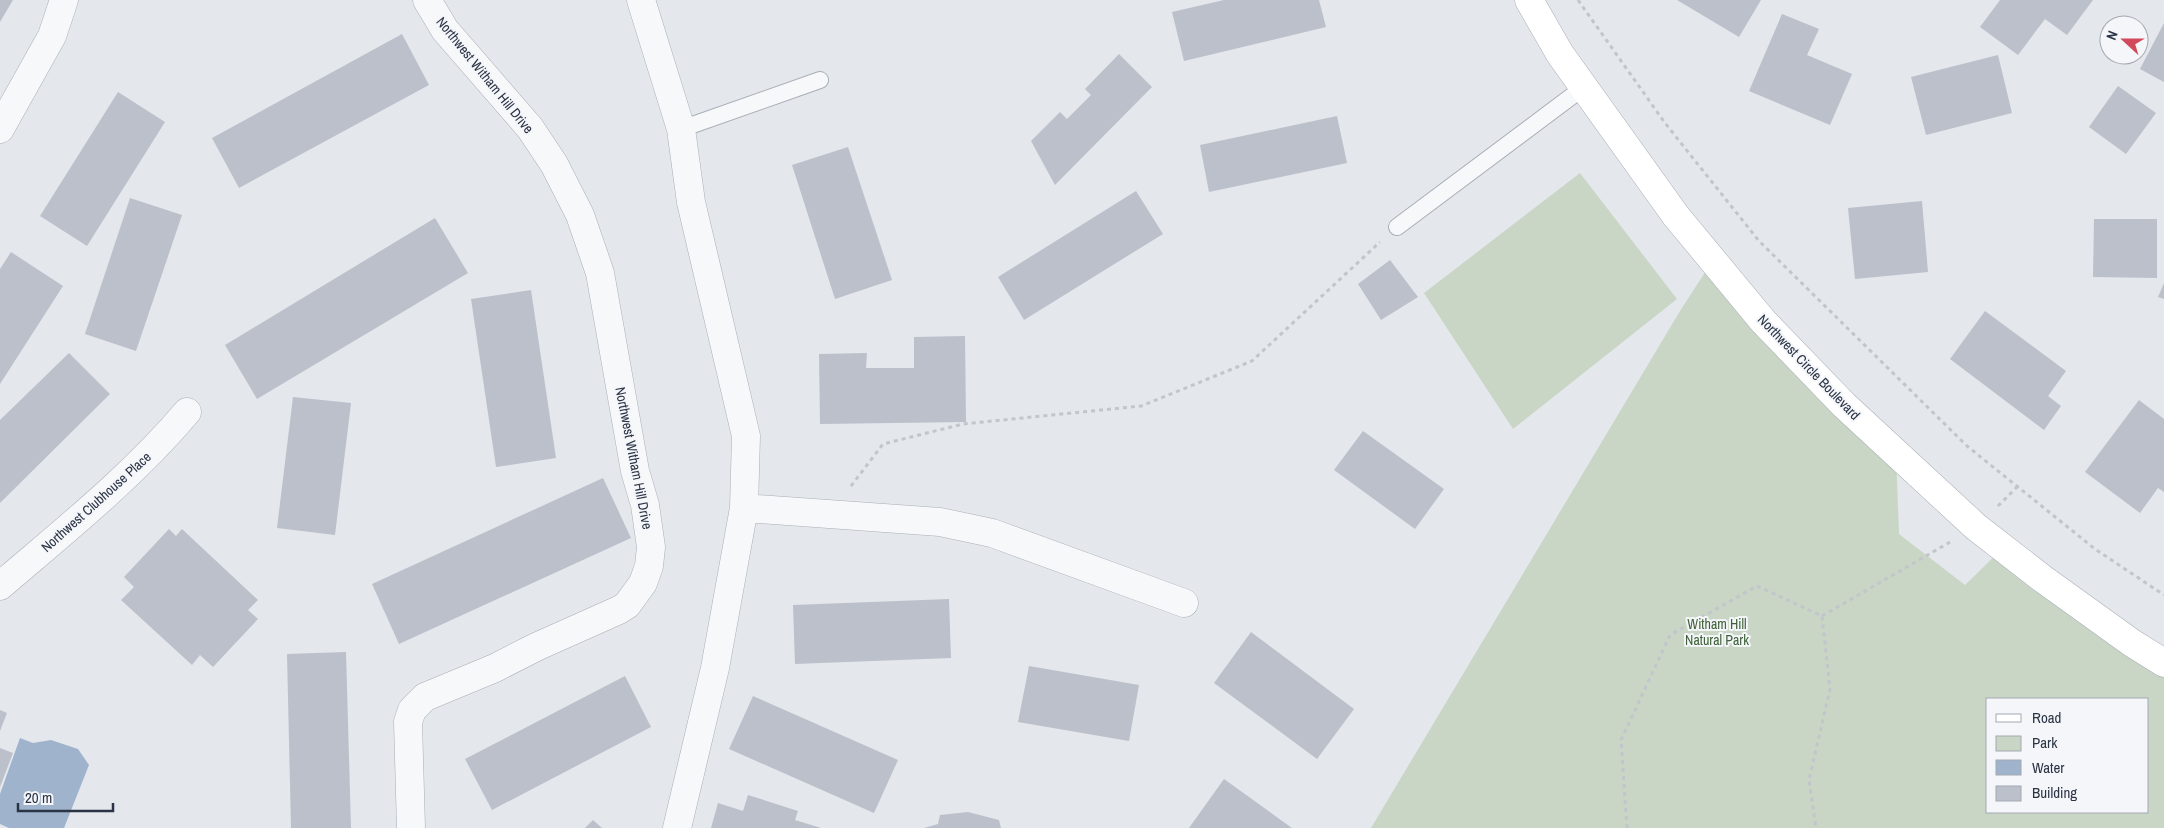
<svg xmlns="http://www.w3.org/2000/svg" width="2164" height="828" font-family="'Archivo Narrow',sans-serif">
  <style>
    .green { fill: #c9d6c5; fill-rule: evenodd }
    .water { fill: #9fb4cc }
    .building { fill: #bbc0ca }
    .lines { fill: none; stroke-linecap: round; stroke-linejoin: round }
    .service-casing { stroke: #a9aeb7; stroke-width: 18 }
    .minor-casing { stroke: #a9aeb7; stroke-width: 29 }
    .secondary-casing { stroke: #a9aeb7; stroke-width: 29 }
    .path { stroke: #c2c5cb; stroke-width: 3; stroke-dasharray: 4 4; stroke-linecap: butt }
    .service { stroke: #f7f8fa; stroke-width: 16 }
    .minor { stroke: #f7f8fa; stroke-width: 28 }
    .secondary { stroke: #fff; stroke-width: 28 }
    .labels { text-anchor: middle; stroke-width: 4; stroke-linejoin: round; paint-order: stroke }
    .street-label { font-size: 14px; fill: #2b3445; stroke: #f4f6f9 }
    .park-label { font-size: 14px; fill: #3f6138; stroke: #f4f6f9 }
  </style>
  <rect width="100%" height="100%" fill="#e4e7ec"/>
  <path class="green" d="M1580 173 1677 299 1513 429 1424 293Z
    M1713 260 1896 454 1899 534 1965 585 2003 548 2164 663V828H1371L1680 311ZM1988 699H2148V812H1988Z"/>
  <path class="water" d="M20 738 33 743 51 740 78 749 89 765 64 828H9L0 824V794Z"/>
  <path class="building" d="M0 0H13L0 22Z
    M1224 0H1319L1326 27 1184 61 1172 12Z
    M1677 0H1761L1739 37Z
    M2000 0H2093L2067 35 2045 19 2018 55 1980 27Z
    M1782 14 1819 29 1807 55 1852 74 1830 125 1749 91Z
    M2164 23V82L2140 69Z
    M402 34 429 85 239 188 212 138Z
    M1119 54 1152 87 1055 185 1031 141 1060 112 1067 119 1091 95 1085 89Z
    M1998 55 2012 113 1926 135 1911 77Z
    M2118 86 2156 113 2126 154 2089 127Z
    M118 92 165 122 87 246 40 216Z
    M1337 116 1347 163 1209 192 1200 145Z
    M848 147 892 280 835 299 792 165Z
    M1136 191 1163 234 1024 320 998 277Z
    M130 198 182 215 136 351 85 334Z
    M1922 201 1928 272 1855 279 1848 208Z
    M435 218 468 273 257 399 225 345Z
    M2094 219H2157V278L2093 277Z
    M11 252 63 286 0 384V269Z
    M1390 260 1418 297 1381 320 1358 284Z
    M2164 283V299L2158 297Z
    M531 290 556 458 496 467 471 299Z
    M1985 311 2066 371 2048 396 2061 406 2044 430 1950 359Z
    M965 336 966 422 820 424 819 354 867 353 866 368H914V337Z
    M69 353 110 394 0 503V420Z
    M293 397 351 403 335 535 277 528Z
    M2139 400 2164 419V492L2158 488 2140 513 2085 472Z
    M1363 431 1444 489 1415 529 1334 470Z
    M603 478 631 538 399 644 372 584Z
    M169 529 176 536 182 529 258 600 248 610 258 619 213 667 200 655 192 665 121 600 134 587 124 577Z
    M949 599 951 658 795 664 793 605Z
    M1251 632 1354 709 1317 759 1214 683Z
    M346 652 351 828H291L287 654Z
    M1029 666 1139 685 1129 741 1018 722Z
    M625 676 651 727 492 810 465 759Z
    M753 696 898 760 874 813 729 749Z
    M0 710 7 713 0 731Z
    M0 748 13 753 0 787Z
    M1224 779 1292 828H1189Z
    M748 795 798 811 795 820 821 828H711L718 803 743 811Z
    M968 812 999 820 1001 828H924L938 824 940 815Z
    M593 820 602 828H585Z"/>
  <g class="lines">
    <defs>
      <path id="service" d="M681 129 820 80
        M1397 227 1584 87"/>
      <path id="minor" d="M641 0 681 129 691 202 746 436 744 508 715 668 677 828
        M0 129 52 36 64 0
        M744 508 940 522 992 533 1184 603
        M0 586C64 531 132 477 187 412
        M411 828 408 722 412 710 425 697 495 668 536 647 619 610 627 605 643 583 649 566 651 547 645 505 635 471 600 273 580 215 554 164 530 128 445 30 427 0"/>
      <path id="secondary" d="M1529 0 1560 54 1676 216 1763 321 1844 405 1976 527 2043 579 2132 643 2164 663"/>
    </defs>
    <use href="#service" class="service-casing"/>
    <use href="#minor" class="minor-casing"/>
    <use href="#secondary" class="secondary-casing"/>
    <path class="path" d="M1578 0 1665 123 1759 241 1967 446 2095 549 2164 595
      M851 486 883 444 963 424 1141 406 1252 361 1380 242
      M1998 506 2017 487
      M1822 616 1950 542
      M1627 828 1621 740 1670 635 1757 586 1822 616 1830 689 1809 780 1816 828"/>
    <use href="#service" class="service"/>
    <use href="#minor" class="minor"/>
    <use href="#secondary" class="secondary"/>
  </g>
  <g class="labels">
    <g class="street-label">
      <text transform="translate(485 75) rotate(51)" y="5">Northwest Witham Hill Drive</text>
      <text transform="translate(1809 367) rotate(46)" y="5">Northwest Circle Boulevard</text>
      <text transform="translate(634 458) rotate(79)" y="5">Northwest Witham Hill Drive</text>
      <text transform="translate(96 502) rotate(-42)" y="5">Northwest Clubhouse Place</text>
    </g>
    <g class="park-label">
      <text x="1717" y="629">Witham Hill<tspan x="1717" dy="16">Natural Park</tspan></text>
    </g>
  </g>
  <rect x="1986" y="698" width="162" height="115" fill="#f4f6f9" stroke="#a4a8b1"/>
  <rect x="1996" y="714" width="25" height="8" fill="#ffffff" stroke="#a4a8b1"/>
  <text x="2032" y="723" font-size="15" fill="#2b3445">Road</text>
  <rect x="1996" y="736" width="25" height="15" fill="#c9d6c5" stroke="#a4a8b1"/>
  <text x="2032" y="748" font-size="15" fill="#2b3445">Park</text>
  <rect x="1996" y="760" width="25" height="15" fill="#9fb4cc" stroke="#a4a8b1"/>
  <text x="2032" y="773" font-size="15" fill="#2b3445">Water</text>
  <rect x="1996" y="786" width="25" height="15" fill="#bbc0ca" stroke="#a4a8b1"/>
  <text x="2032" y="798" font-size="15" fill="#2b3445">Building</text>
  <g transform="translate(2124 40) rotate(291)"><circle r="24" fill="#f4f6f9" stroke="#a4a8b1"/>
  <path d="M0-4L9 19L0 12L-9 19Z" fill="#d1495b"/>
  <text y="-8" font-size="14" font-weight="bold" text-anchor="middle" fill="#2b3445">N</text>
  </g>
  <path d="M18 803v8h95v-8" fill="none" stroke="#2b3445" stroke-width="2.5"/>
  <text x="25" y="803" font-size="15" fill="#2b3445" stroke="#f4f6f9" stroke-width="4" paint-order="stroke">20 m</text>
</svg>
